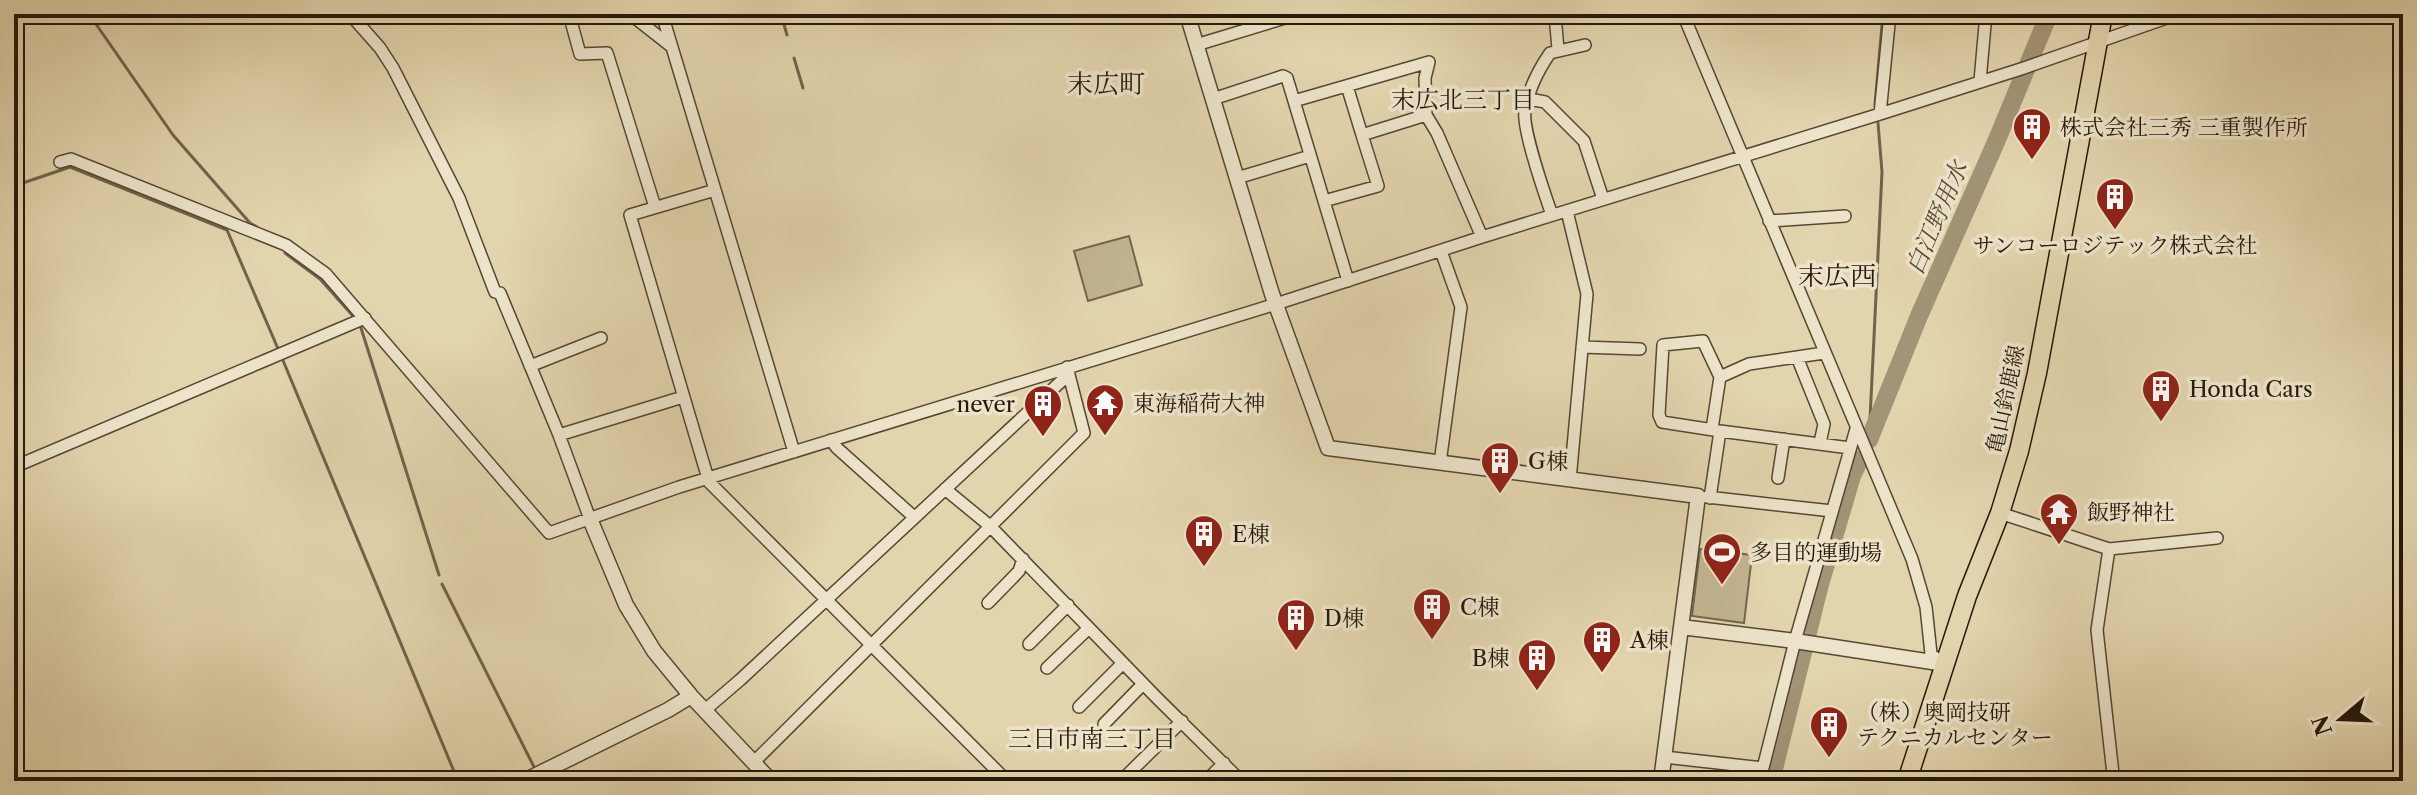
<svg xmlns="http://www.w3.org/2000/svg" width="2417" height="795" font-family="'Libre Caslon Text','Noto Serif JP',serif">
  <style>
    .green { fill: #c2b491; stroke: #74664e; stroke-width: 2 }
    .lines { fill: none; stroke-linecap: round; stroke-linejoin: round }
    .stream { stroke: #70634b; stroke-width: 3 }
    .river { stroke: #a29476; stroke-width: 18 }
    .minor-casing { stroke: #554833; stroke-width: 14 }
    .tertiary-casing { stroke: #554833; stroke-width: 17 }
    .primary-casing { stroke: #26190a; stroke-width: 21 }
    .minor { stroke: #ece3ca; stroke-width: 11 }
    .tertiary { stroke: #ece3ca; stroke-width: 14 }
    .primary { stroke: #e2d4ad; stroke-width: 18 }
    .labels { text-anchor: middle; stroke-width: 7; stroke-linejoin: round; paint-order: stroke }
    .poi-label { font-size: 22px; fill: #26190a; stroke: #ece3ca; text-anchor: start }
    .street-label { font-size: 22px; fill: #26190a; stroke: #ece3ca }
    .neighbourhood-label { font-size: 24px; fill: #26190a; stroke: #ece3ca }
    .water-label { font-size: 24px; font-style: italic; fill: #584a35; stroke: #ece3ca }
    .quarter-label { font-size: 26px; fill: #26190a; stroke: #ece3ca }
  </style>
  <rect width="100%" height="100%" fill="#e2d4ad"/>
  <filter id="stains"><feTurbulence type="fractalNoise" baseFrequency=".0025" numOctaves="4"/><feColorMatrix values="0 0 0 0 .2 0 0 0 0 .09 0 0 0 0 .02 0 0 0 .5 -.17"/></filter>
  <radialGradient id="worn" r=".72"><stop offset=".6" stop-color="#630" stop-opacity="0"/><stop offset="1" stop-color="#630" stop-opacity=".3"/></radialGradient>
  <path class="green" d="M1129 236 1142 285 1088 301 1074 251Z
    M1700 549 1752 555 1744 623 1692 616Z"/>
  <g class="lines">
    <path class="stream" d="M89 14 173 135 250 223 257 227
      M781 14 787 35
      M794 58 803 88
      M1875 105 1883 14
      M14 186 70 167 227 230 279 351
      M285 253 320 279 353 316
      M361 328 439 575
      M282 358 458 781
      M1869 440 1882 172 1878 123
      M442 584 534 767"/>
    <path class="river" d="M1869 440 1919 316 1996 142 2049 14
      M1771 781 1819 588 1852 476 1860 459"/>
    <defs>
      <path id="minor" d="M350 14 380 48 393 68 459 198 495 292 500 293 559 435 590 519
        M569 14 580 54 607 53 655 207
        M630 14 672 47
        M662 14 794 452
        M1683 14 1912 559 1926 607 1931 654 1941 662
        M358 22 377 14
        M1196 45 1298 14
        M1558 49 1555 15 1569 14
        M1980 81 1986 14
        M1347 86 1362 135
        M1213 99 1283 76 1287 78 1294 101
        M1529 99 1545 102 1584 141 1603 199
        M1880 114 1890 14
        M1426 115 1362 135 1378 186 1324 201 1294 101 1429 62 1425 78 1426 115 1437 133 1482 237
        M60 162 71 159 286 245 326 274 549 533 679 487 1276 304 1482 237 1880 114 2024 68 2178 14
        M1237 178 1310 156
        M715 190 630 215 709 482 1007 781
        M1324 201 1348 281
        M1567 211 1587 294 1570 480
        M1552 215C1545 195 1522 128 1525 111 1528 91 1539 69 1550 53L1585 45
        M1769 221 1845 216
        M1582 347 1640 349
        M1797 357 1824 424 1820 443
        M530 366 601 338
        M1720 377 1749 364 1824 353
        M1720 431 1850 448
        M559 435 683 397
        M831 440 837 448 914 517
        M1440 463 1461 307 1441 251
        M14 467 365 318
        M1778 478 1784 439
        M945 489 990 526 1157 698 1241 781
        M1707 497 1832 511
        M1710 498 1720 431 1662 422 1659 415 1663 345 1703 341 1720 377 1712 429
        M2000 513 2109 549 2217 538
        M2109 549 2097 630 2113 774
        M988 603 1019 571 1023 559
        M1029 644 1068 605
        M1047 668 1089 628
        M1079 707 1123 663
        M705 710 740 680 1069 374
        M1104 724 1143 684
        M1664 757 1763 768 1795 641 1856 429
        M753 763 1084 433 1067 367
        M1121 781 1182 721
        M1206 781 1224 763"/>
      <path id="tertiary" d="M1187 14 1272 294 1328 448 1698 496 1661 781
        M590 519 626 605 654 651 691 696 771 781
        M1681 627 1795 641 1945 664
        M524 781 668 710 691 696"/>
      <path id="primary" d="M1907 781 1967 596 2000 513 2019 451 2037 373 2103 14"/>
    </defs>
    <use href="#minor" class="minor-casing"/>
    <use href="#tertiary" class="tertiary-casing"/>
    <use href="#primary" class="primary-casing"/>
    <use href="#minor" class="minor"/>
    <use href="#tertiary" class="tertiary"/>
    <use href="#primary" class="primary"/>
  </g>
  <defs>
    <symbol id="building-pin" viewBox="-11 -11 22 30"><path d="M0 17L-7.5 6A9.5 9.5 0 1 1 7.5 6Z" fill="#8f2418" stroke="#ece3ca"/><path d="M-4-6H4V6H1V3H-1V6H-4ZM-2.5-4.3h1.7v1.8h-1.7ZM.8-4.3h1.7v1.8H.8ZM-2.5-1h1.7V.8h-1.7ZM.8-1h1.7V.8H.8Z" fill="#fff"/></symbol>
    <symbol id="temple-pin" viewBox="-11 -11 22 30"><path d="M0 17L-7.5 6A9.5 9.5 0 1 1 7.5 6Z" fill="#8f2418" stroke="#ece3ca"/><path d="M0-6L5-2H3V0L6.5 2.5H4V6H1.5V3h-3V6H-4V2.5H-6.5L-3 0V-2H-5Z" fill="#fff"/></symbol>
    <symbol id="stadium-pin" viewBox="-11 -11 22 30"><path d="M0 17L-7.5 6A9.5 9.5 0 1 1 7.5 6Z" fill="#8f2418" stroke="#ece3ca"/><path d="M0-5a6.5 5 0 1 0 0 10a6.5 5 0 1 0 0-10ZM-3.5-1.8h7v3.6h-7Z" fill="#fff"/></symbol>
  </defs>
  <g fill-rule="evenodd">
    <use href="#building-pin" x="2010" y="105" width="44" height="60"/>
    <use href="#building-pin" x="2093" y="175" width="44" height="60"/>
    <use href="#building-pin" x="2139" y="367" width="44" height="60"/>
    <use href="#temple-pin" x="1083" y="381" width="44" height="60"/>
    <use href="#building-pin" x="1021" y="382" width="44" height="60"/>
    <use href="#building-pin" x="1478" y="439" width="44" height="60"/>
    <use href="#temple-pin" x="2037" y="490" width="44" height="60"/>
    <use href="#building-pin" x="1182" y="512" width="44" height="60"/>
    <use href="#stadium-pin" x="1700" y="530" width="44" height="60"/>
    <use href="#building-pin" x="1410" y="585" width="44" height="60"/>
    <use href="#building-pin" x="1274" y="596" width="44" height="60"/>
    <use href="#building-pin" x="1580" y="618" width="44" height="60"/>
    <use href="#building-pin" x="1515" y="636" width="44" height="60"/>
    <use href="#building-pin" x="1807" y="703" width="44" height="60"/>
  </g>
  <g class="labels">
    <g class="poi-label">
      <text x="2060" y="135">株式会社三秀 三重製作所</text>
      <text x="2115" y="253" text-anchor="middle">サンコーロジテック株式会社</text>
      <text x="2189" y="397">Honda Cars</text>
      <text x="1133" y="411">東海稲荷大神</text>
      <text x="1015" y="412" text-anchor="end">never</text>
      <text x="1528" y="469">G棟</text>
      <text x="2087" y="520">飯野神社</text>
      <text x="1232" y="542">E棟</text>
      <text x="1750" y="560">多目的運動場</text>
      <text x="1460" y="615">C棟</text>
      <text x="1324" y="626">D棟</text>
      <text x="1630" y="648">A棟</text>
      <text x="1509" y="666" text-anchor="end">B棟</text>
      <text x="1857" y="720">（株）奥岡技研<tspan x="1857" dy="25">テクニカルセンター</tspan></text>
    </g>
    <g class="street-label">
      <text transform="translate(2005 399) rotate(-78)" y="8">亀山鈴鹿線</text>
    </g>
    <g class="neighbourhood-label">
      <text x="1463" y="108">末広北三丁目</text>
      <text x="1092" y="747">三日市南三丁目</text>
    </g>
    <g class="water-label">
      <text transform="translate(1937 218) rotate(-67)" y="8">白江野用水</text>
    </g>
    <g class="quarter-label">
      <text x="1106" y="93">末広町</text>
      <text x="1837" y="285">末広西</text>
    </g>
  </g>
  <rect width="2417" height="795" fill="none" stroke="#e2d4ad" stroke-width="48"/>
  <rect x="16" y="16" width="2385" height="763" fill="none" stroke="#26190a" stroke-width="4"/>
  <rect x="24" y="24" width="2369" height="747" fill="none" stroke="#26190a" stroke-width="2"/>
  <g transform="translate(2341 719) rotate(251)" stroke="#ece3ca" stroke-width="6" paint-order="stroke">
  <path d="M0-6L14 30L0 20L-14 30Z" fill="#26190a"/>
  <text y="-12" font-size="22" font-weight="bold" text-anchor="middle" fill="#26190a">N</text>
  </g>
  <rect width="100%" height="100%" filter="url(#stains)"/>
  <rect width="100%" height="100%" fill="url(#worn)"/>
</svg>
